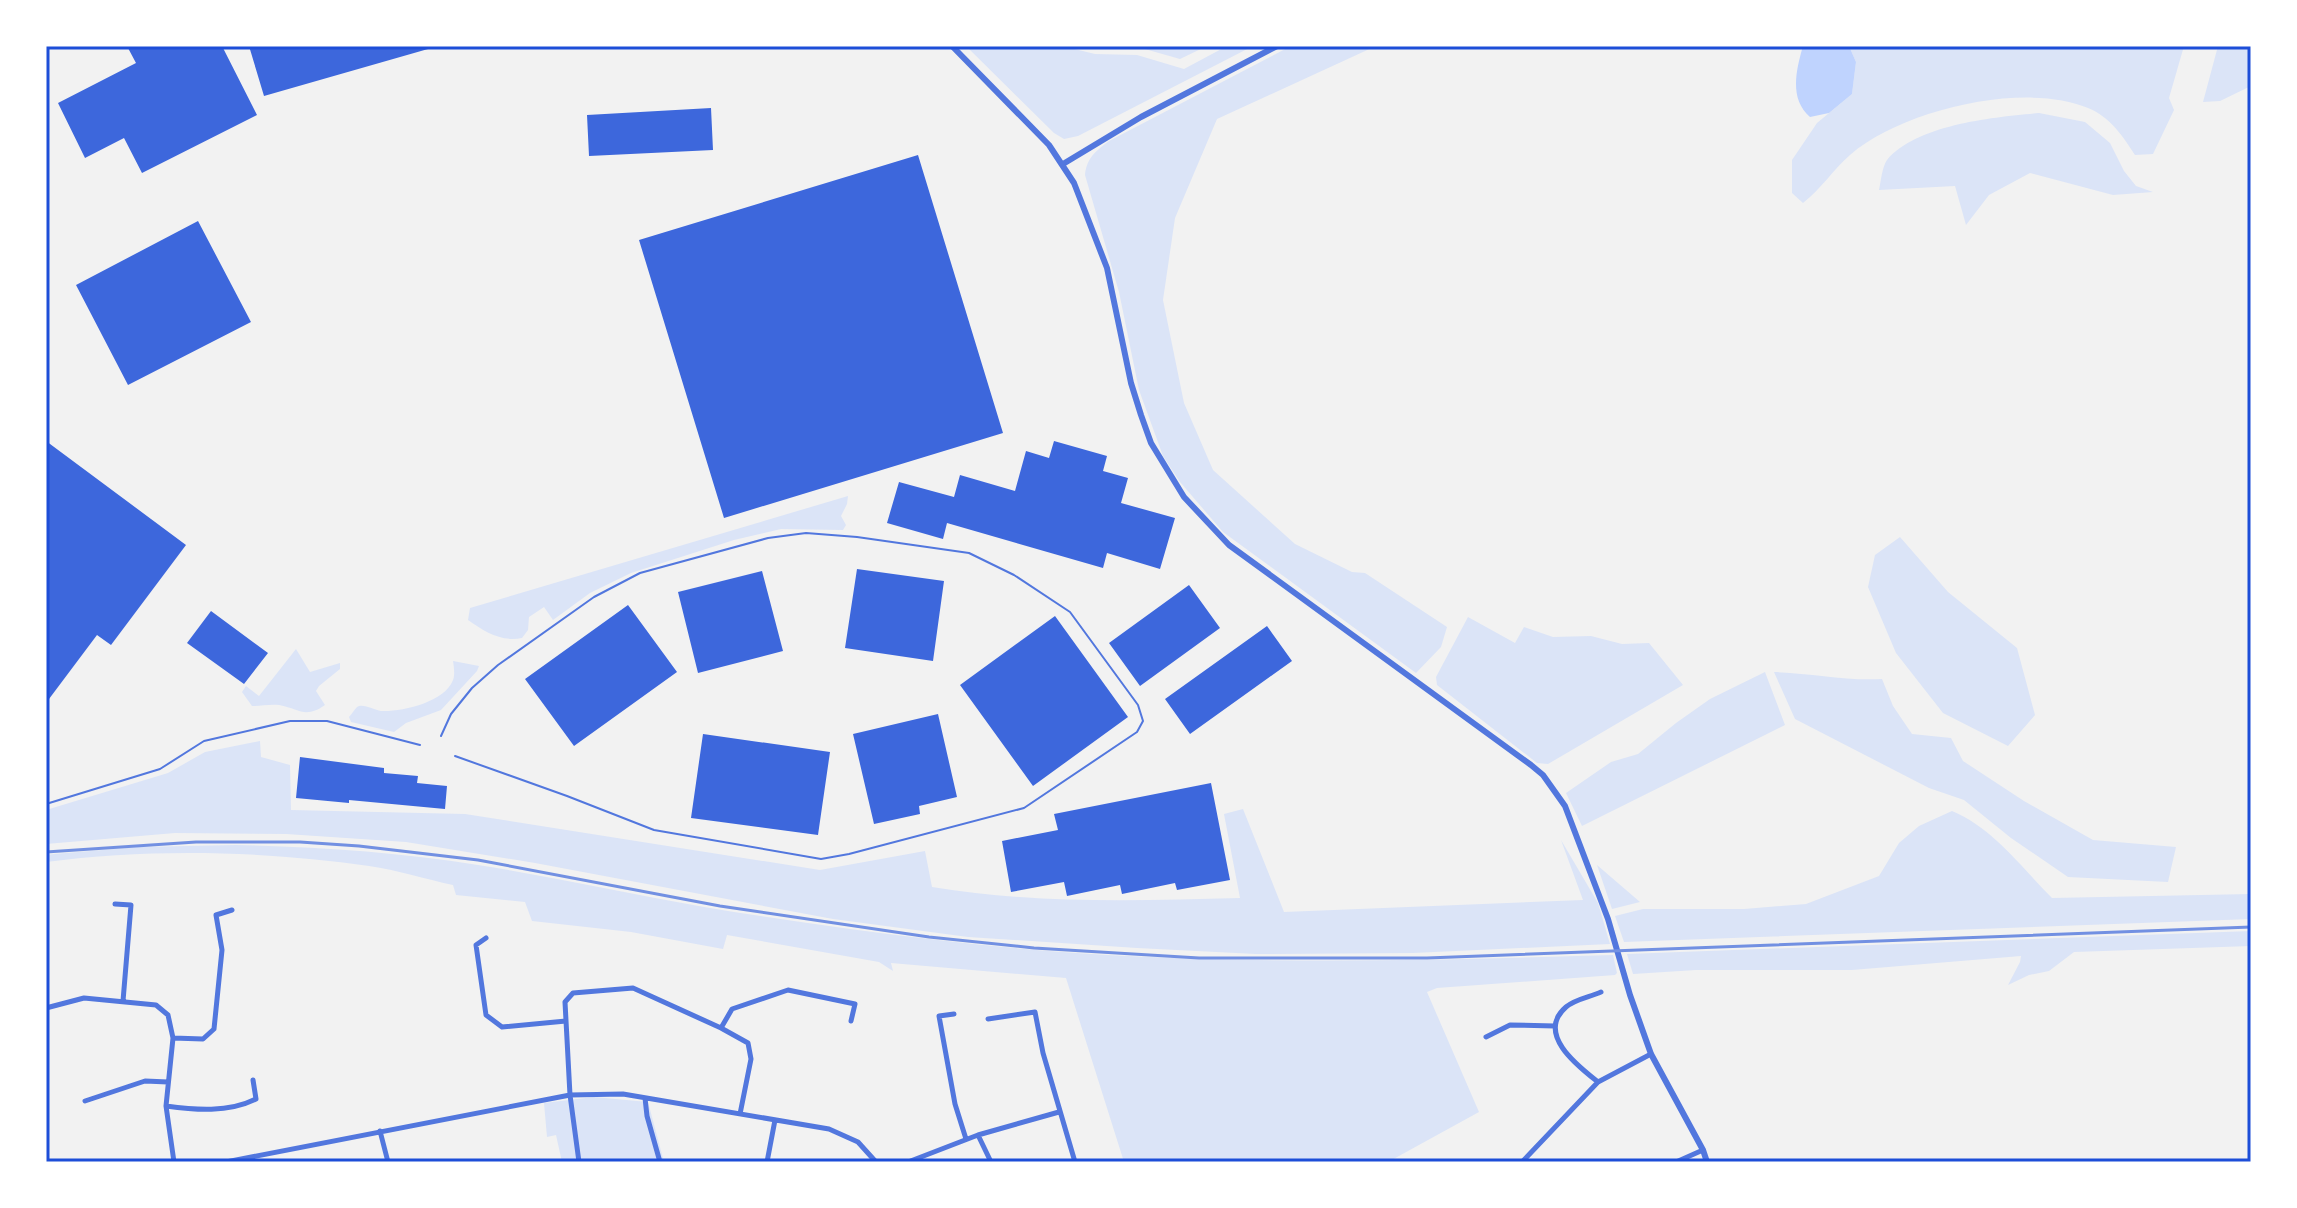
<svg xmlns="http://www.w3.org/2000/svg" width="2297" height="1208" font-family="Ubuntu,sans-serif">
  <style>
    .green { fill: #dbe4f7 }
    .water { fill: #bfd3fe }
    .building { fill: #3d67dc }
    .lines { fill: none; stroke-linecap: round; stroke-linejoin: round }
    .service { stroke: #5277de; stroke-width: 2 }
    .minor { stroke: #5277de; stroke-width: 5 }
    .tertiary { stroke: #5277de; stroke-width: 6 }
    .rail { stroke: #7290e2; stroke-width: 3 }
    .neatline { fill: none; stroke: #1d4ed8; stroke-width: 3 }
  </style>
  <rect width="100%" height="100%" fill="#f2f2f2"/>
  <path class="green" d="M966 46H1062L1095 54 1137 55 1184 69 1227 46H1253L1078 136 1064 139 1054 133Z
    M1096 46H1207L1180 59 1145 49Z
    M1291 46H1376L1217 119 1175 218 1163 300 1184 403 1213 470 1295 544 1352 572 1365 573 1447 627 1441 647 1416 673 1223 532 1180 482 1163 456 1139 390 1119 292 1085 175C1087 157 1096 151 1109 141Z
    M1849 46H2184L2169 98 2174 110 2153 154 2135 155C2123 136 2110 117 2088 108 2024 81 1902 110 1850 155 1833 170 1821 189 1803 203L1792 193V160L1817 123 1852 94 1856 62Z
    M2218 46H2251V86L2220 101 2203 102Z
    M2039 113 2085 122 2110 143 2124 171 2136 186 2153 192 2113 195 2030 173 1989 195 1966 225 1955 186 1879 190C1881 181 1882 167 1887 160 1917 124 1995 117 2039 113Z
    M848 496 847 504 841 516 846 525 843 530 781 529 734 540 631 573 590 593 553 620 544 607 529 617 528 630 522 638C501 642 485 632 468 620L470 608Z
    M1900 537 1948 592 2017 648 2035 715 2008 746 1943 713 1896 653 1868 587 1875 555Z
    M1468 617 1515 643 1524 627 1553 637 1591 636 1622 644 1649 643 1683 685 1548 764 1537 763 1437 685 1436 677Z
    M296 649 310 672 340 663V669L319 686 316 691 325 705C305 719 300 709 279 705 270 704 261 706 252 706L242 692 246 686 259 696Z
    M453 661 479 666 477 671 441 710 406 723 394 732 351 722 349 717C350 716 356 708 357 707 363 703 374 710 381 711 402 712 445 702 453 680 455 675 454 667 453 661Z
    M1765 672 1785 725 1582 826 1566 793 1611 762 1638 754 1676 723 1710 699Z
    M1774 672C1811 673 1845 681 1882 679L1893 706 1912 734 1951 738 1963 761 2024 801 2093 840 2176 847 2168 882 2068 877 2011 838 1964 800 1929 788 1795 719Z
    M260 741 261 757 290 765 291 810 465 814 820 870 925 851 932 887C1037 904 1134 901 1240 898L1224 814 1243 809 1284 912 1583 900 1561 840 1598 903 1610 944 1413 953 1256 954 1137 948 968 937 833 919 535 863 406 842 286 834 175 833 46 844V810L168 773 205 752Z
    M1952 811C1993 828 2021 867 2052 898L2251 894V919L1624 942 1615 916 1643 909H1744L1806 904 1879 876 1899 843 1919 826Z
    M236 845C317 847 398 852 478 865 554 877 629 894 704 907 782 920 860 931 938 940 1163 967 1387 962 1613 955L1617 973 1615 975 1437 988 1427 992 1479 1112 1388 1162H1124L1066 978 891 963 893 971 879 962 727 935 723 949 631 932 532 921 525 902 456 895 453 885C425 879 397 870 369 866 266 851 150 848 46 862V855L54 854 138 847Z
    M1597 865 1640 902 1612 909Z
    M2251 931V946L2074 952 2049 971 2029 975 2008 985 2020 962 2021 956 1852 970H1696L1633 974 1627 954Z
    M594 1097 648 1102 664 1162H562L556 1135 547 1137 544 1103Z"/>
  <path class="water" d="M1803 46H1849L1856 62 1852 94 1829 113 1810 117C1789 99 1796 70 1803 46Z"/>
  <path class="building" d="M132 46H222L257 115 142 173 124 138 85 158 58 103 136 63 128 48Z
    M249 46H435V47L264 96Z
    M711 108 713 150 589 156 587 115Z
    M918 155 1003 433 724 518 639 240Z
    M198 221 251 322 128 385 76 285Z
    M46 441 186 545 111 645 97 635 46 703Z
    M1054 441 1107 456 1103 471 1128 478 1121 503 1175 518 1160 569 1107 553 1103 568 947 523 943 539 887 523 899 482 954 497 960 475 1015 491 1026 451 1049 458Z
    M857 569 944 581 933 661 845 648Z
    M762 571 783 651 698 673 678 592Z
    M1189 585 1220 628 1140 686 1109 643Z
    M628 605 677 672 574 746 525 679Z
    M211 611 268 653 244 684 187 643Z
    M1055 616 1128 717 1033 786 960 685Z
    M1267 626 1292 661 1190 734 1165 699Z
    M938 714 957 797 919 806 920 814 874 824 853 734Z
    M703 734 830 752 818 835 691 818Z
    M300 757 384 768V773L418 776 417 783 447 786 445 809 349 800V803L296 798Z
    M1211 783 1230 880 1177 890 1175 883 1122 894 1120 885 1067 896 1064 882 1011 892 1002 841 1058 830 1054 814Z"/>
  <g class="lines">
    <path class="service" d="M441 736 451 714 472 688 498 665 594 597 640 573 768 538 806 533 857 537 969 553 1014 575 1070 612 1138 705 1143 721 1137 732 1024 808 849 854 821 859 654 830 567 796 455 756
      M46 804 160 769 204 741 290 721H327L420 745"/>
    <path class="minor" d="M115 904 131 905 123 1001
      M486 938 476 945 486 1015 502 1027 566 1021
      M46 1008 84 998 156 1005 168 1015 173 1038 166 1106 174 1162
      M954 1014 939 1016 955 1104 966 1139
      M988 1019 1035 1012 1043 1053 1075 1162
      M721 1028 732 1009 788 990 855 1004 851 1021
      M1486 1037 1510 1025 1555 1026
      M173 1038 203 1039 214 1029 222 950 216 915 232 910
      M1598 1082C1579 1067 1535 1034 1566 1007 1575 999 1590 997 1601 992
      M645 1098 647 1116 660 1162
      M85 1101 145 1081 168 1082
      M166 1106C195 1110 228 1113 256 1099L253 1080
      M380 1131 388 1162
      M978 1135 991 1162
      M226 1162 570 1095 623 1094 829 1129 858 1142 876 1162
      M579 1162 570 1095 565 1002 573 993 633 988 721 1028 748 1043 751 1059 740 1114
      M767 1162 775 1120
      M908 1162 978 1135 1059 1112
      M1522 1162 1598 1082 1651 1054
      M1676 1162 1703 1150"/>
    <path class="tertiary" d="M952 46 1049 145 1074 183 1107 268 1131 383 1141 415 1151 443 1184 497 1229 545 1531 765 1543 775 1565 806 1608 919 1630 995 1651 1054 1703 1150 1707 1162
      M1063 164 1141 117 1277 46"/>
    <path class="rail" d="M46 852 196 842H300L359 846 478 860 720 906 929 937 1034 948 1199 958H1427L2251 927"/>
  </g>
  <rect width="2297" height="1208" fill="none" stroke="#ffffff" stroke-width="96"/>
  <rect x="48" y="48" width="2201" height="1112" class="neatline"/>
</svg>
